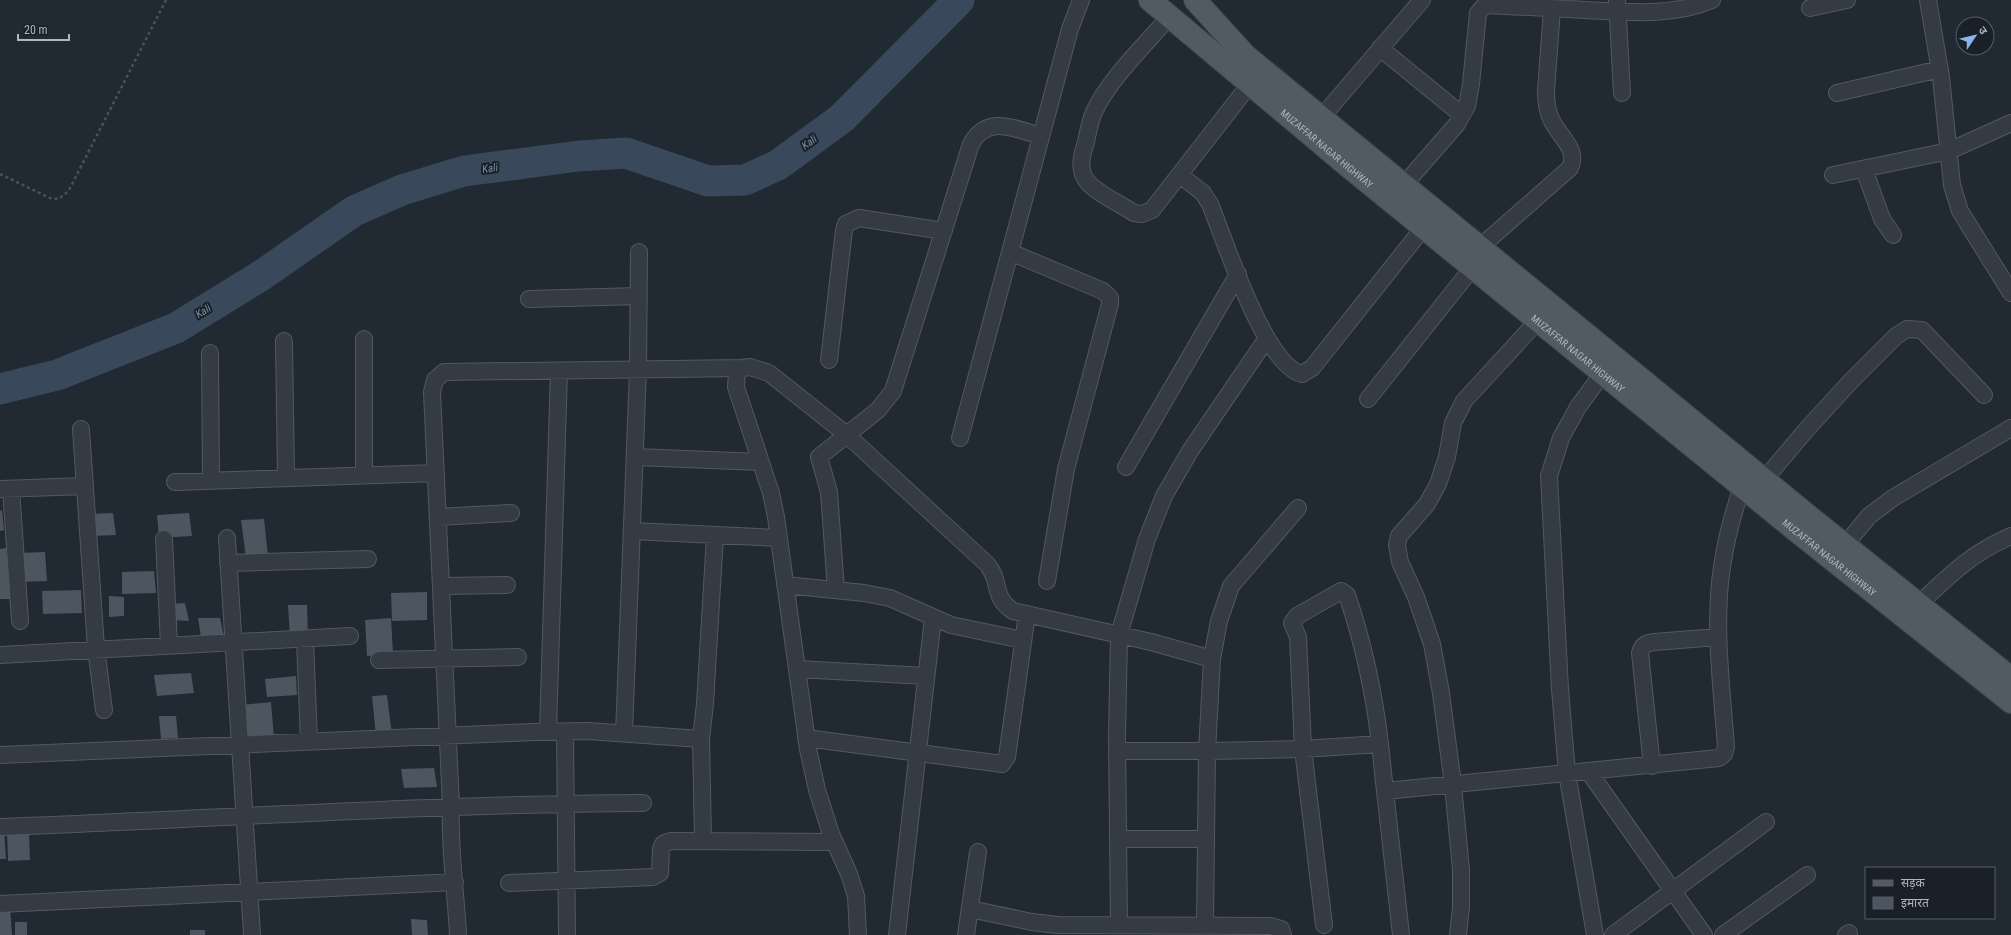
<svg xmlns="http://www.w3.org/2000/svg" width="2011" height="935" font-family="'Roboto Condensed','Noto Sans Devanagari',sans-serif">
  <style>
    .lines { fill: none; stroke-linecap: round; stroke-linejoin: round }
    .river { stroke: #39485a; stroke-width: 31 }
    .building { fill: #4c5560 }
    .minor-casing { stroke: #525961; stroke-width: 18 }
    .primary-casing { stroke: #3e444d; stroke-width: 24 }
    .path { stroke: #455455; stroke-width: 2.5; stroke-dasharray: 3 3; stroke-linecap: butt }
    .minor { stroke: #343b43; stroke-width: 16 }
    .primary { stroke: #525a63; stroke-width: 22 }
    .labels { text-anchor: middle; stroke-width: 4; stroke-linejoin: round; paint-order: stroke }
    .street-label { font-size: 10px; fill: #aeb6c0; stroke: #1a2027 }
    .water-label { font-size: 11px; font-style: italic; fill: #7b8ea5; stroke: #1a2027 }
  </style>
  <rect width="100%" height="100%" fill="#212932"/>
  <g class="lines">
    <path class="river" d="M0 389 57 375 176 328 262 275 354 211 402 190 464 171 579 156 626 153 708 181 745 180 778 165 842 118 959 0"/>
  </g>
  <path class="building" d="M2 510 4 530 0 531V511Z
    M113 513 116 535 91 536 90 514Z
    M189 513 192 536 159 538 157 515Z
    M264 519 268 556 246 558 241 520Z
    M6 548 12 599H0V549Z
    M45 552 47 581 21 582 19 553Z
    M154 571 156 593 122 594V572Z
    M81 590 82 613 43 614 42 591Z
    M427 592V620L392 621 391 593Z
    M109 596 124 597V616L109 617Z
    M185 603 189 621 170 620V604Z
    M288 605H307L308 636 290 638Z
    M198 618H220L224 637 201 638Z
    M391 618 393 654 367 656 365 620Z
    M191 673 194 693 157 696 154 675Z
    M296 676 297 695 267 697 265 679Z
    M387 695 392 735 376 736 372 696Z
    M271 702 274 738 244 740 242 705Z
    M159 716H176L178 738 161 739Z
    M434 768 437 787 404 788 401 769Z
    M0 830H4L6 859H0Z
    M29 831 30 860 8 861 7 832Z
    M10 906 12 935H0V907Z
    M411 919 427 920 428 935H412Z
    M15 922H27V935H15Z
    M190 930H205V935H190Z"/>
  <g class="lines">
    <defs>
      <path id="minor" d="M1617 0 1622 93
        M1928 0 1941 77 1952 185 1960 211 2011 293
        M1810 8 1847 0
        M1170 16C1146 44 1109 79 1094 112 1090 121 1088 132 1086 142 1082 154 1078 168 1086 180 1095 193 1121 204 1134 213L1142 214 1152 210 1250 84
        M1380 48 1462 115
        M1837 93 1940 69
        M1321 118 1422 0
        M1864 169 1882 219 1893 235
        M1180 175 1203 193 1210 204C1225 240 1264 365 1302 374L1312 368 1424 227
        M1833 175 1949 151 2011 123
        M1403 186 1457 124 1467 106 1471 84 1478 13 1483 7 1490 5C1522 7 1553 8 1585 10 1627 12 1672 17 1712 0
        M1479 248 1570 168C1579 150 1560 137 1552 121 1547 112 1546 101 1546 91L1552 8
        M1010 252 1103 291 1110 298V304L1066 469 1047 581
        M529 299 639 296
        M364 339V475
        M284 341 286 478
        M210 353 211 481
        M829 360 844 230 846 224 859 218 944 231
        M1368 399 1473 267
        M81 429 96 648 104 710
        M960 438 1070 29 1081 0
        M635 457 761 462
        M1126 467 1238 274
        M1764 480 1807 429 1851 381 1896 336 1907 329 1922 330 1984 395
        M175 482 436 473
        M1 489 85 486
        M11 489 20 621
        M438 517 511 513
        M632 531 779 538
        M227 538 252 935
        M164 539 169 645
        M1845 545 1869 516 1893 498 2011 428
        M228 563 368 559
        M785 585 864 593 890 598 951 625 1023 640
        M441 586 507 585
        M836 590 829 492 819 457 878 410 893 391 971 144C988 114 1014 129 1041 136
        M1919 604C1951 574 1970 554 2011 536
        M305 639 309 742
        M0 655 350 636
        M1212 659 1219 621 1231 586 1298 508
        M379 660 518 657
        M797 669 926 676
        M548 732 559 371
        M565 732 567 935
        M624 733 638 370 639 252
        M806 738 1002 764 1007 757 1027 614
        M1117 751H1207L1205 926
        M0 755 534 732 588 731 701 739
        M1652 766 1640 653C1642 645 1646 643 1654 642L1718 637
        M1589 772 1704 935
        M1385 791 1401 935
        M0 827C214 819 428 804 643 803
        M1118 839H1206
        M703 841 701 739 705 704 715 535
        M509 883 653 877 660 873 661 849 663 844 671 841 835 842
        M0 904 455 882
        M970 909 1032 922 1058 925 1271 926 1281 929 1283 935
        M1119 925 1117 736 1119 635 1147 539 1164 496 1190 451 1267 338
        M1324 925 1303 749 1298 637 1292 623 1297 616 1341 591 1347 595C1364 645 1374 692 1380 744
        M458 935C456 892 449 849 451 806L432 392 435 380 444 372 743 368
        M858 935 856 896 849 874 831 834 817 790 808 749 776 517 771 493 736 387 737 373 743 368 750 367 769 373 847 435 987 564C1002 582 991 596 1013 611L1151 642 1212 659 1207 751 1303 749 1380 744 1385 791 1719 758 1724 754 1726 747C1722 690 1713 624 1722 567 1726 539 1733 513 1742 487
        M897 935 933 618
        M966 935 978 852
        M1458 935 1461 907V870L1453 785 1441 693 1432 644 1416 597 1400 562 1397 545 1399 536 1427 504 1438 484 1447 457 1453 423 1464 401 1545 313
        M1595 935 1567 773 1560 689 1549 476 1561 438 1578 407 1603 373
        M1613 935 1766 822
        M1723 935 1807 875
        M1846 935 1849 933"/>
      <g id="primary">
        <path id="s1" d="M1150 0 1349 167 1799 533 2011 702"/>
        <path d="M1195 0 1246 56 1811 518 2011 678"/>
      </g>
    </defs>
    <use href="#minor" class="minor-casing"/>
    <use href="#primary" class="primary-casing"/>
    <path class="path" d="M0 174 52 199C61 199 63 196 69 190L166 0"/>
    <use href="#minor" class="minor"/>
    <use href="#primary" class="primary"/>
  </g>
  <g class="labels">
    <g class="street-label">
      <text dy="4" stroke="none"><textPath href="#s1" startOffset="231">MUZAFFAR NAGAR HIGHWAY</textPath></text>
      <text dy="4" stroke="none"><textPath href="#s1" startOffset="555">MUZAFFAR NAGAR HIGHWAY</textPath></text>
      <text dy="4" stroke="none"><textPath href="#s1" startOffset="879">MUZAFFAR NAGAR HIGHWAY</textPath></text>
    </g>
    <g class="water-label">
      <text transform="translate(809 142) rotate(-36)" y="4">Kali</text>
      <text transform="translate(490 168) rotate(-8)" y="4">Kali</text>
      <text transform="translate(203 311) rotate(-32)" y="4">Kali</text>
    </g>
  </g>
  <rect x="1865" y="867" width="130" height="52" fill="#1a2027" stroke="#555c64"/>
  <rect x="1873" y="880" width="20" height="6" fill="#525a63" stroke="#555c64"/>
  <text x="1901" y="887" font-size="12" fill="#aeb6c0">सड़क</text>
  <rect x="1873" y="897" width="20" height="12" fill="#4c5560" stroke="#555c64"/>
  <text x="1901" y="907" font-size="12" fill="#aeb6c0">इमारत</text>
  <g transform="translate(1975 36) rotate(55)"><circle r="19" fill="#1a2027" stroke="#555c64"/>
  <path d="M0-3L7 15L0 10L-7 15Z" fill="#8bb3e8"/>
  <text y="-6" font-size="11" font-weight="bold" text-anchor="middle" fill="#aeb6c0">उ</text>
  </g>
  <path d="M18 34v6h51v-6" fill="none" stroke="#aeb6c0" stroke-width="2"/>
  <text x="24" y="34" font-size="12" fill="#aeb6c0" stroke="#1a2027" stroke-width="3" paint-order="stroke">20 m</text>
</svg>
